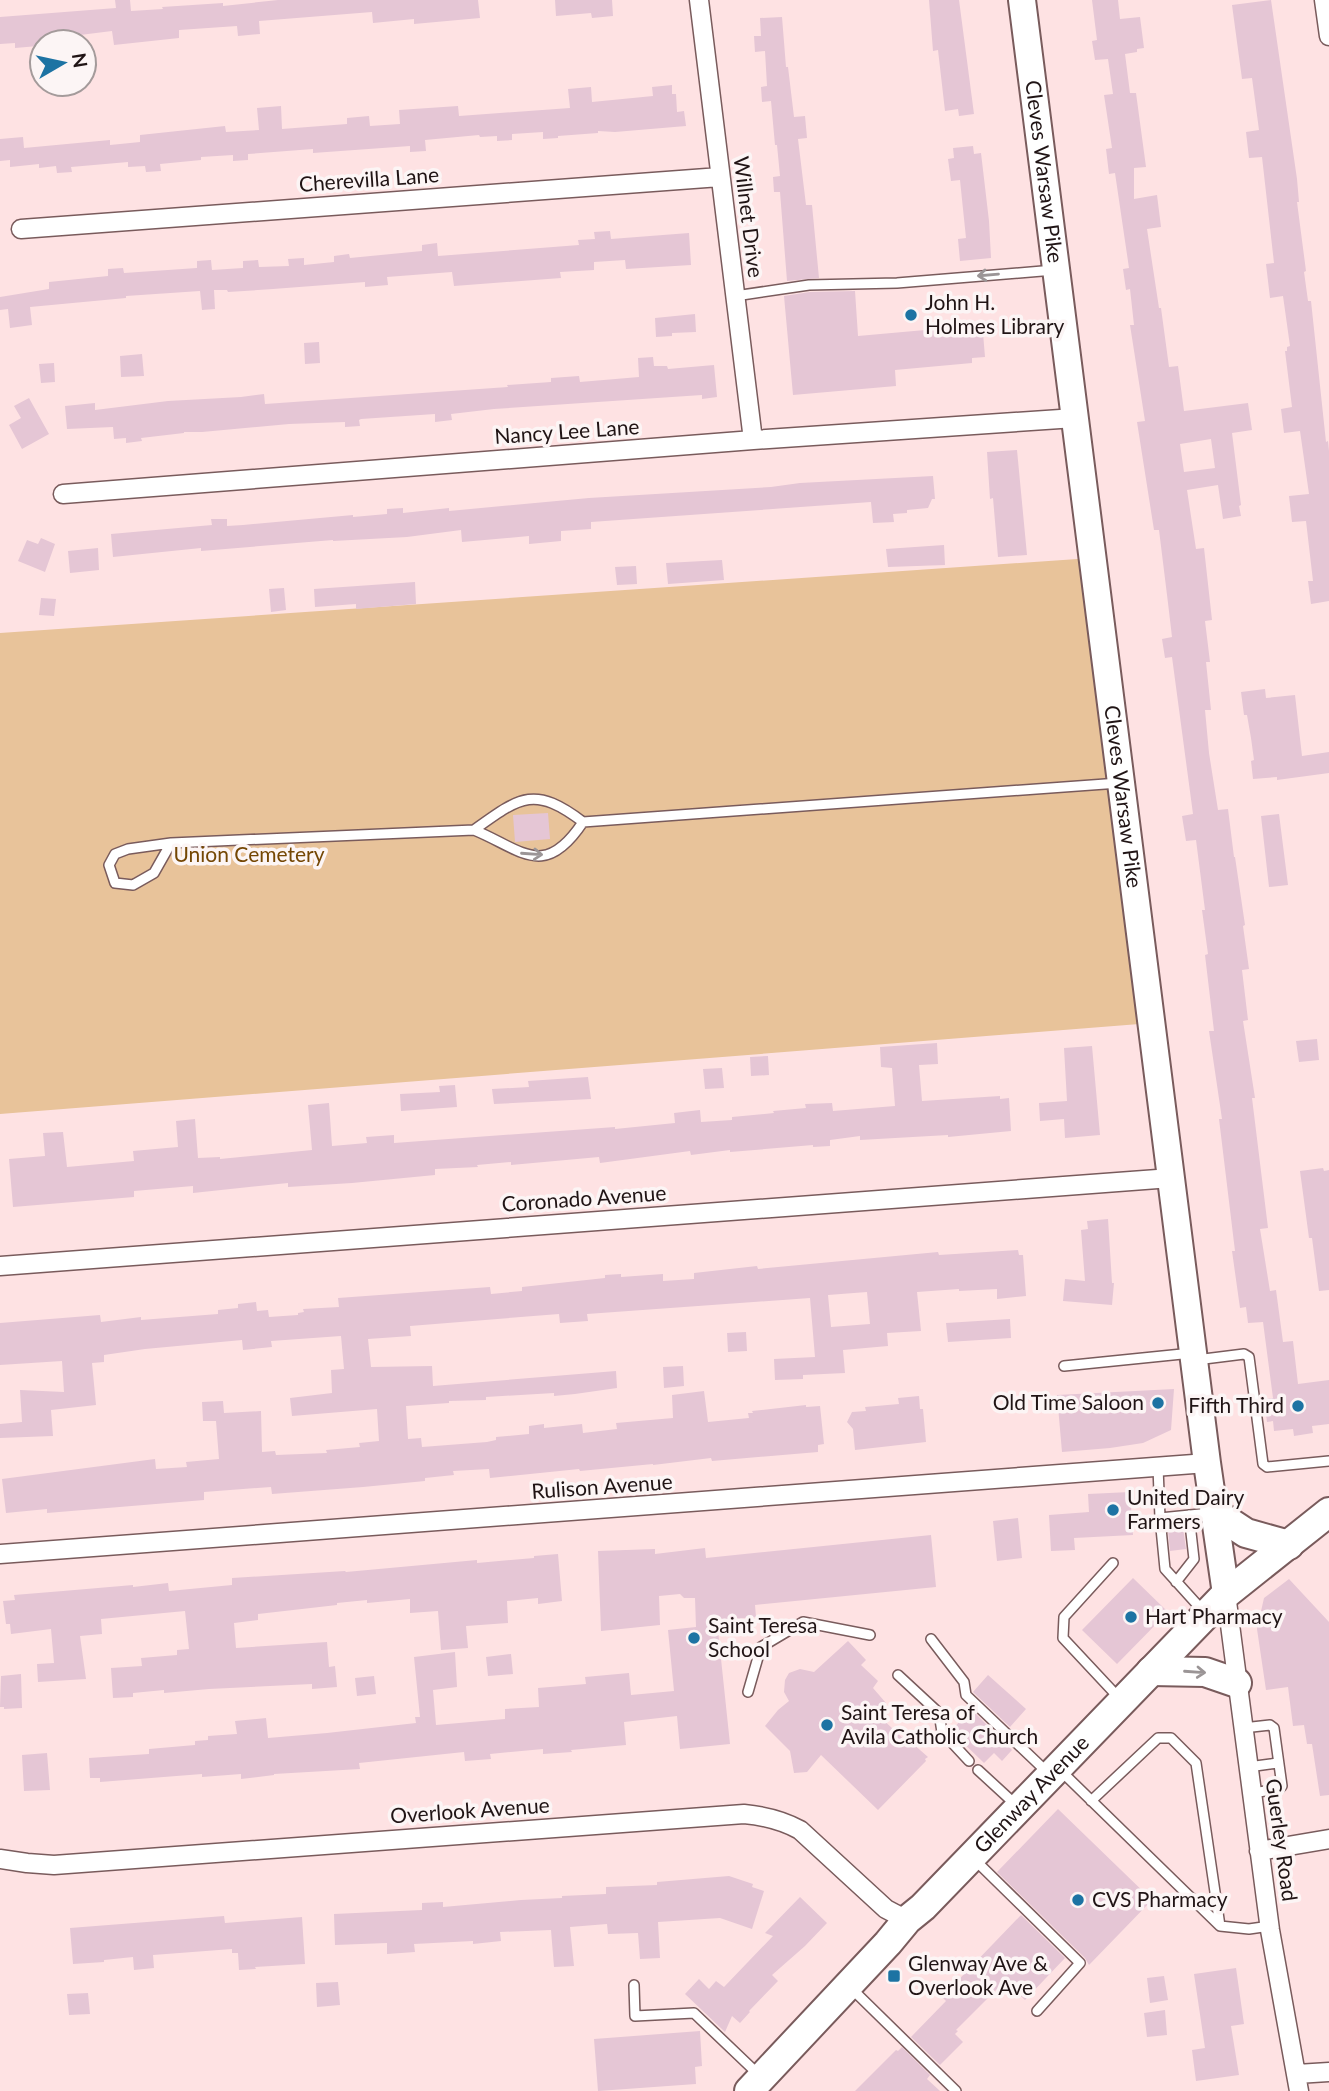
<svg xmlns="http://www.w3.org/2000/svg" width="1329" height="2091" font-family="Lato,sans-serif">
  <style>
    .green { fill: #e8c39a }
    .building { fill: #e5c6d5; fill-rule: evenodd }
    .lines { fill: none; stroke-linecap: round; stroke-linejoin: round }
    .lane-casing { stroke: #795b5c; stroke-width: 12 }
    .street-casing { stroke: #795b5c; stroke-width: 21 }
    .secondary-casing { stroke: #795b5c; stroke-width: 30 }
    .primary-casing { stroke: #795b5c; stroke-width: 32 }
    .lane { stroke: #fff; stroke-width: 9 }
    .street { stroke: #fff; stroke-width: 18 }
    .secondary { stroke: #fff; stroke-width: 26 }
    .primary { stroke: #fff; stroke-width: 28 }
    .oneway { stroke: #9b9596 }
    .poi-dot { fill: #1d73a3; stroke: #fcf5f5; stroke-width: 2.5 }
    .labels { text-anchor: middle; stroke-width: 7; stroke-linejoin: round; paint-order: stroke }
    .street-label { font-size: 21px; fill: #201415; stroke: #fcf5f5 }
    .poi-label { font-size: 21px; fill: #201415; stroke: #fcf5f5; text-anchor: start }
    .park-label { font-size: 21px; fill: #744704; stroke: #fcf5f5 }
  </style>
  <rect width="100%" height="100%" fill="#fee2e3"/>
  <path class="green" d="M1092 558 1152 1023 0 1114V633Z"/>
  <path class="building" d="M115 0H130L131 11 163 9 162 7 223 3V6L278 0H478L480 18 414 24V19L373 23 372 12 259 21 260 34 238 36 237 26 179 30V38L114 45 112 31 80 35V42H37L38 46 15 48V43L0 44V17L116 8Z
    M555 0H612L613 16 592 18 591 13 556 16Z
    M929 0H959L974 114 959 116 958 109 945 111 938 50 933 51Z
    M1092 0H1118L1120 19 1140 17 1144 48 1137 49V52L1125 54 1130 93H1136L1146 167 1134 168V199L1157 195 1161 227 1147 229 1159 308H1161L1169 367 1178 366 1184 411 1248 403 1252 430 1232 433 1241 505 1239 506 1241 516 1223 519 1218 485 1187 490 1196 549 1204 548 1212 620 1205 621 1210 662H1206L1211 710H1205L1209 753 1218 810 1228 809 1234 857H1235L1245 925 1243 926 1249 969 1242 970 1248 1020 1243 1021 1255 1098H1252L1268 1228 1260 1229 1270 1291 1276 1290 1283 1342 1293 1341 1298 1384 1329 1380V1424L1312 1426 1313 1433 1294 1436 1293 1429 1274 1431 1273 1421 1267 1422 1264 1399 1273 1398 1263 1322 1248 1323 1246 1307 1240 1308 1232 1251H1235L1219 1119H1222L1209 1031H1214L1205 955 1208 954 1202 910H1205L1196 840 1186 841 1182 816 1193 814 1172 657 1165 658 1162 639 1172 637 1168 603 1159 530H1154L1137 422 1145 421 1130 325H1134L1130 289 1126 290 1123 269 1129 268 1115 173 1109 174 1106 149 1112 148 1104 95 1113 94 1108 59 1095 60 1092 41 1097 40ZM1211 439 1215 468 1184 472 1180 444Z
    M1271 0 1297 179 1299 202H1297L1306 271 1304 272 1308 301H1311L1326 442 1328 441 1329 451V601L1311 604 1308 581H1313L1306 521 1292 522 1289 496 1309 494 1300 431 1284 433 1281 409 1292 407 1285 351H1287V347L1290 346 1283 296 1270 298 1266 264 1274 263 1262 157 1249 158 1246 132 1259 130 1252 78 1242 79 1232 5Z
    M782 17 786 67H788L794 117 805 116 807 138 798 139 806 205H812L819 278 787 281 780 192H774L773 177 780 176 777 145H775L771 101 762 102 761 87 767 86 765 51 755 52 754 36H761L760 18Z
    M672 85V94H676L677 112 684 111 686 126 615 132 598 131V133L558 136V138L543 139V132L512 134V140L497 141V136L480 137 479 135 425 140 426 151 410 152V146L313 153V149L248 154V160L233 161V155L201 157V160L160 164 161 171 146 172 145 166 128 167V162L71 167 72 172 57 173 56 166 39 168V164L10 167V160L0 161V139L23 137 24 148 110 140V145L140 142V135L225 126 226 132 259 130 257 108 281 106 282 129 347 124V118L369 116 370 126 400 124 399 110 458 106 459 116 570 108 568 89 591 87 592 102 653 96 652 87Z
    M973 146 974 154 981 153 989 221 991 258 960 261 958 239 966 238 960 180 951 181 948 159 954 158 953 148Z
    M610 231 611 239 689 233 691 265 626 269 625 260 594 262V270L560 272 561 278 454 286 452 272 387 277 388 285 365 287V282L273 289 228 292 227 290H214L215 309 202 310 200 291 126 296V298L30 307 32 325 10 328 8 309 0 310V297L49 289V282L108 276V269L123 268 124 273 197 268V261L211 260 212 270 243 268V261L258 260 259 267 289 266 288 259 304 258V265L334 262V256L349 254 350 258 422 251V245L437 243 438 256 579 245 578 240 595 239 594 232Z
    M855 291 858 336 970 326 971 334 983 333 985 357 972 358V363L895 370 896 386 793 395 784 296 810 292Z
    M695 314 696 332 672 333V336L656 337 655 318Z
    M319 342 320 363 305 364 304 343Z
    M142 354 144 376 121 377 120 356Z
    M653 357 654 366H667L668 369 714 365 717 397 702 399V395L494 409 451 414 452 420 435 422V414L361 419 359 420 360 426 345 427V422L289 424 202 432H184V433L141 438 142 441 126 443V438L114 439 113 427 67 429 65 406 95 403V410L168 401 241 397 264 394 265 404 508 387 507 385 551 382V378L579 376 580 382 639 377 638 358Z
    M54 363 55 382 41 383 39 364Z
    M29 398 49 434 22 449 9 425 21 418 14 406Z
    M1017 450 1027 555 998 557 993 498 990 499 987 452Z
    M933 476 935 499H932L928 508 907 510V513L893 514 894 522 873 523 871 502 591 522V529L561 531V541L529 544V536L462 542 461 530 407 537 333 541V540L201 551V548L113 557 111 534 212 525 211 519H227V526L243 525 353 515V517L387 514V509L403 508V513L449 508V511L589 498 771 487 800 483Z
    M41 538 55 544 45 572 18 561 27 540 38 544Z
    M944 545 945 565 888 567 886 549Z
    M98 548 99 570 70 573 68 551Z
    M722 560 724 580 668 584 666 563Z
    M636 566 637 584 617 585 615 567Z
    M415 582 416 604 356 609V604L315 607 314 589Z
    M284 588 286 610 271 612 269 589Z
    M41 598 56 599 54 616 39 615Z
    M1265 689 1266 698 1295 695 1302 756 1329 752V773L1277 780V777L1253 779 1251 761 1254 760 1251 738 1247 715H1244L1241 692Z
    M548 813 550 839 515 842 513 815Z
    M1279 814 1288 885 1269 887 1261 816Z
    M1317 1039 1319 1060 1299 1062 1296 1041Z
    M937 1043 938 1064 919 1065 922 1101 1000 1096V1099L1009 1098 1011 1131 948 1137V1135L860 1140V1136L830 1140V1146L813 1147V1145L730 1152V1150L691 1155 690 1151 600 1163 599 1157 511 1165V1162L477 1165 478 1167 435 1169V1175L352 1183 288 1187V1183L193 1193V1186L134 1191V1197L13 1207 9 1159 45 1156 43 1133 63 1132 67 1167 134 1161 133 1151 178 1147 176 1121 195 1119 198 1158 220 1157V1159L312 1150 308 1105 329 1103 332 1146 367 1143 366 1137 394 1135V1143L615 1127V1129L675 1123 674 1113 700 1110 701 1122 732 1120V1117L774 1113 773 1111 806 1108 805 1104 832 1103 833 1111 895 1106 892 1068 881 1067 880 1047Z
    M1092 1046 1100 1135 1065 1138 1064 1119 1040 1121 1039 1103 1067 1101 1064 1048Z
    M768 1056 769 1075 751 1076 750 1057Z
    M722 1068 724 1088 705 1089 703 1069Z
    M588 1077 591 1099 494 1104 492 1089 529 1087 528 1081Z
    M455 1085 457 1107 401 1111 400 1094 440 1092 439 1086Z
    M1323 1168 1324 1171 1329 1170V1290L1319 1291 1312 1238H1309L1300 1171Z
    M1108 1219 1112 1283H1114L1112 1305 1063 1301 1065 1279 1085 1281 1081 1230 1088 1229 1087 1221Z
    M1018 1250 1019 1255H1023L1026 1296 997 1299V1289L959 1291V1289L917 1292 921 1331 887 1333 888 1346 843 1350 845 1373 803 1375V1379L775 1380 774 1359 815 1357 810 1298 587 1314 588 1321 560 1323 559 1314 410 1326 411 1336 368 1339 371 1367 432 1366 433 1386 616 1371 617 1388 575 1394 554 1396V1393L486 1397V1400L449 1401V1403L406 1406 408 1439 421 1438 422 1447 487 1442 496 1440V1437L529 1434V1426L544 1424V1428L582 1424 583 1433 617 1429 616 1423 673 1418 672 1395 704 1391 708 1422 749 1418 748 1413H753L752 1411 806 1405V1407L820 1406 824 1444 818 1445V1452L712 1461 711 1458 653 1465V1464L580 1471 579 1469 490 1478 489 1469 453 1471 454 1475 425 1478V1481L363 1487 272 1494 271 1487 204 1492V1500L47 1513V1509L6 1513 2 1479 155 1459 156 1469 187 1467 186 1462 219 1459 216 1421H203L202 1402 223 1401 224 1413 261 1411 262 1452 275 1451 276 1455 327 1453 326 1450 360 1447 359 1443 379 1441 377 1409 292 1416 290 1398 332 1393 331 1370 344 1369 341 1336 271 1341 272 1347 243 1350 242 1340 145 1349 104 1355V1362L92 1363 96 1405 51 1410 53 1436 0 1438V1424L22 1422 20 1390 64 1392 62 1361 0 1365V1323L100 1315 101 1322 141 1317V1320L218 1314V1310L238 1308V1304L256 1302 257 1311 268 1310 269 1317 298 1315V1313L304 1312 303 1309 339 1307 338 1298 490 1287 491 1294 522 1291V1287L605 1278V1275L621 1274V1277L663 1274V1281L694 1279V1273L757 1266 758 1269 938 1252 939 1255ZM867 1292 870 1324 831 1327 828 1295Z
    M1010 1319 1011 1338 948 1342 946 1323Z
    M746 1332 747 1351 728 1352 727 1333Z
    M683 1366 684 1386 664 1388 663 1367Z
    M1174 1389 1171 1430 1143 1443 1110 1448 1062 1452 1057 1395Z
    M919 1396 920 1409H923L926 1442 855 1450 853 1429 847 1422 852 1412 866 1411 865 1407 899 1404 898 1398Z
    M1130 1492 1133 1535 1074 1538 1075 1550 1051 1551 1049 1515 1089 1512 1088 1494Z
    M1018 1518 1022 1558 997 1561 993 1521Z
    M1183 1528 1186 1549 1170 1551 1168 1530Z
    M931 1535 936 1587 755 1605 756 1617 717 1621 730 1744 680 1749 677 1716 624 1722 626 1745 571 1750 572 1752 543 1754V1749L490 1754 491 1759 465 1761 464 1752 359 1763 360 1769 274 1774V1775L241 1779V1774L202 1777V1774L100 1782V1778H90L89 1758 149 1754V1749L195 1745V1741L208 1740V1736L237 1734 235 1721 266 1718 268 1738 327 1733 416 1723 415 1717H420L414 1657 455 1652 457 1687 433 1690 436 1725 505 1719V1709L539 1707 538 1688 586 1684 585 1677 629 1673 631 1695 674 1691 668 1630 696 1627 695 1598H684L680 1594 659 1596 660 1625 601 1631 598 1551 655 1549V1554L705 1548 706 1558Z
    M558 1554 562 1601 538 1604V1598L507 1601 508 1623 466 1626 468 1648 441 1650 438 1611 410 1613V1599L367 1603V1600L337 1603V1605L258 1614V1620L234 1623 236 1648 327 1642 329 1667 335 1666 337 1687 312 1689V1684L209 1689 164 1693V1690L133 1693V1697L113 1698 111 1668 142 1666 141 1658 177 1655V1650L189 1649 185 1611 101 1619 102 1634 80 1636 86 1679 38 1682 37 1664 54 1663 51 1629 11 1634 10 1624H6L3 1601 15 1600 14 1595 63 1591 133 1585V1587L168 1583 169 1591 232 1585V1578L345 1571 346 1572 477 1560V1563L534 1558V1556Z
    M1133 1578 1168 1612 1117 1664 1082 1630Z
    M1289 1579 1329 1622V1795L1320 1796 1312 1744H1307L1304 1725 1293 1726 1288 1687 1266 1690 1257 1629 1264 1598Z
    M848 1641 866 1660 861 1665 878 1681 873 1688 886 1703 877 1714 910 1745 912 1743 928 1757 925 1759 926 1761 878 1810 821 1755 807 1772 794 1773 790 1751 765 1726 778 1710 789 1701 784 1692 785 1680 789 1673 800 1669 814 1672Z
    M511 1654 513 1674 488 1676 486 1657Z
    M21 1674 22 1708 4 1709V1707H0L1 1676Z
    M988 1675 1026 1709 1010 1727 973 1692Z
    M374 1676 376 1694 357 1696 355 1678Z
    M971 1709 1012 1750 1002 1761 994 1753 984 1763 951 1731Z
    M47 1753 50 1790 24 1791 22 1755Z
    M1058 1809 1152 1900 1089 1965 1085 1958 997 1872Z
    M729 1876 753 1884 752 1887 764 1891 752 1929 720 1918 658 1922 660 1958 640 1959 638 1933 608 1934 607 1924 570 1927 574 1966 554 1967 551 1930 500 1932 501 1941 473 1944V1941L414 1944 415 1952 387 1954V1943L335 1945 334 1914 422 1910V1903L443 1902V1907L521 1900 562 1898V1896L606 1894V1887L657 1885V1882Z
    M800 1897 827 1923 805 1946 772 1975 778 1981 749 2011 750 2012 740 2023 732 2016 725 2032 685 1994 699 1979 709 1989 716 1981 724 1987 773 1936 765 1933Z
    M1021 1915 1065 1958 1025 2000 1005 1981 956 2030 958 2031 955 2034 963 2042 940 2065 911 2037 946 2001 942 1997Z
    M224 1916 225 1923 302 1917 305 1964 255 1967 256 1969 239 1970 238 1953H232V1949L153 1955 154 1968 134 1970 133 1957 104 1960V1962L73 1964 70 1928Z
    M1236 1968 1244 2024 1231 2026 1239 2075 1196 2081 1192 2050 1205 2048 1194 1974Z
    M1164 1976 1168 2000 1150 2003 1147 1978Z
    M338 1982 340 2005 317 2007 316 1983Z
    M88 1993 90 2014 69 2015 67 1994Z
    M1165 2010 1167 2035 1147 2037 1144 2013Z
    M700 2031 702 2066 695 2067 696 2084 598 2091 594 2039Z
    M902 2047 930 2075 927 2079 940 2091H855L896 2050 898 2051Z"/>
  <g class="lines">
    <defs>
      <path id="lane" d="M735 296 809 285 897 283 1054 270
        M474 830C520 797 534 785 583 822L1119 783
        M171 843 154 873 133 885 115 883 109 865 115 854 128 849 171 843 474 830C521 849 544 881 583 822
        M1196 1360 1244 1354 1249 1357 1263 1464 1267 1467 1329 1461
        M1064 1366 1192 1353
        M1158 1467 1160 1518 1165 1569 1203 1611
        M1160 1518 1210 1513
        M1113 1563 1064 1617 1063 1638 1120 1699
        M1176 1582 1194 1559 1189 1515
        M931 1639 964 1682 966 1695 1048 1773
        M898 1675 939 1713 942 1732 969 1761
        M748 1692 761 1647 803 1622 870 1635
        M1243 1728 1270 1725 1274 1728 1282 1786 1279 1789 1252 1793
        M1248 1767 1278 1763
        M978 1770 1015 1804
        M1061 1771 1220 1926 1249 1929 1270 1926
        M1091 1801 1158 1738H1171L1196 1763 1220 1926
        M975 1860 1080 1963 1037 2011
        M634 1985 635 2016 694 2013 759 2075
        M852 1989 956 2091"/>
      <path id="street" d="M699 0 753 440
        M1324 0 1329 36
        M21 229 720 177
        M63 494 753 440 1075 418
        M0 1266 1171 1178
        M0 1554 1207 1463
        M1226 1594 1270 1930 1299 2091
        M1259 1851 1329 1839
        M0 1859 27 1863 54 1865 744 1814C765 1816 782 1820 800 1830L886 1909 907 1920
        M1297 2074 1329 2072"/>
      <g id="secondary">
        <path id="s1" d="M1022 0 1207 1463 1226 1594"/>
      </g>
      <g id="primary">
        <path d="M1214 1512 1246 1533 1289 1545"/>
        <path d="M1151 1671 1205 1672 1237 1683"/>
        <path id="s2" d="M749 2091 888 1943 907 1920 923 1907 1226 1594 1329 1512"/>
      </g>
    </defs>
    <use href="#lane" class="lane-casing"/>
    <use href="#street" class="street-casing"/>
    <use href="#secondary" class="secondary-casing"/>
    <use href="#primary" class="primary-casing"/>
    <use href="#lane" class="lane"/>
    <use href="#street" class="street"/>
    <use href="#secondary" class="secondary"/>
    <use href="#primary" class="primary"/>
  </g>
  <defs><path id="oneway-shaft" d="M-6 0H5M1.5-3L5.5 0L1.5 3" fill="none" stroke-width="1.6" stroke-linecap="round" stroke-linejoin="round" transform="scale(1.75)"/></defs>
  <g class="oneway">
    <use href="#oneway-shaft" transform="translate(988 275) rotate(175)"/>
    <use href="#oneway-shaft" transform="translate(532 854) rotate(4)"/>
    <use href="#oneway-shaft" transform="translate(1195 1672) rotate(4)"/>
  </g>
  <g class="poi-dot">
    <circle cx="911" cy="315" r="7"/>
    <circle cx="1158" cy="1403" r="7"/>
    <circle cx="1298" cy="1406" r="7"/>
    <circle cx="1113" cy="1510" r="7"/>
    <circle cx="1131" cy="1617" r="7"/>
    <circle cx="694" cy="1638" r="7"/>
    <circle cx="827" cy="1725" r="7"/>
    <circle cx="1078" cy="1900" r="7"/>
    <rect x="887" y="1969" width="14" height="14" rx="3.5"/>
  </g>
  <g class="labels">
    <g class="street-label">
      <text dy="7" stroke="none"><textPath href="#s1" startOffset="173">Cleves Warsaw Pike</textPath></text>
      <text transform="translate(369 180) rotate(-4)" y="7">Cherevilla Lane</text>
      <text transform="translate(748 217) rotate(83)" y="7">Willnet Drive</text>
      <text transform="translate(567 432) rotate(-4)" y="7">Nancy Lee Lane</text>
      <text dy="7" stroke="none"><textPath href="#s1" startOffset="803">Cleves Warsaw Pike</textPath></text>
      <text transform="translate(584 1199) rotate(-4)" y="7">Coronado Avenue</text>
      <text transform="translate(602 1487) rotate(-4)" y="7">Rulison Avenue</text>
      <text dy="7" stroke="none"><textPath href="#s2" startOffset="410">Glenway Avenue</textPath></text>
      <text transform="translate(470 1811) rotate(-4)" y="7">Overlook Avenue</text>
      <text transform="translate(1281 1840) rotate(82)" y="7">Guerley Road</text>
    </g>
    <g class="poi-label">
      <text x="925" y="310">John H.<tspan x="925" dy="24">Holmes Library</tspan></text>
      <text x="1144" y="1410" text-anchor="end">Old Time Saloon</text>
      <text x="1284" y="1413" text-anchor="end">Fifth Third</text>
      <text x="1127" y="1505">United Dairy<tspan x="1127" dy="24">Farmers</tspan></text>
      <text x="1145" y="1624">Hart Pharmacy</text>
      <text x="708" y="1633">Saint Teresa<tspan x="708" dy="24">School</tspan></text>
      <text x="841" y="1720">Saint Teresa of<tspan x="841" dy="24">Avila Catholic Church</tspan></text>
      <text x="1092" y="1907">CVS Pharmacy</text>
      <text x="908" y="1971">Glenway Ave &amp;<tspan x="908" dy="24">Overlook Ave</tspan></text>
    </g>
    <g class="park-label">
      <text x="249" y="862">Union Cemetery</text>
    </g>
  </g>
  <g transform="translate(63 63) rotate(81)"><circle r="33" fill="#fcf5f5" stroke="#a49b9b" stroke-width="2"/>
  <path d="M0-5L12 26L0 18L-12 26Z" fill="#1d73a3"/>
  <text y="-10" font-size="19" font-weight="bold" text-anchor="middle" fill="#201415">N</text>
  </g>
</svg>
